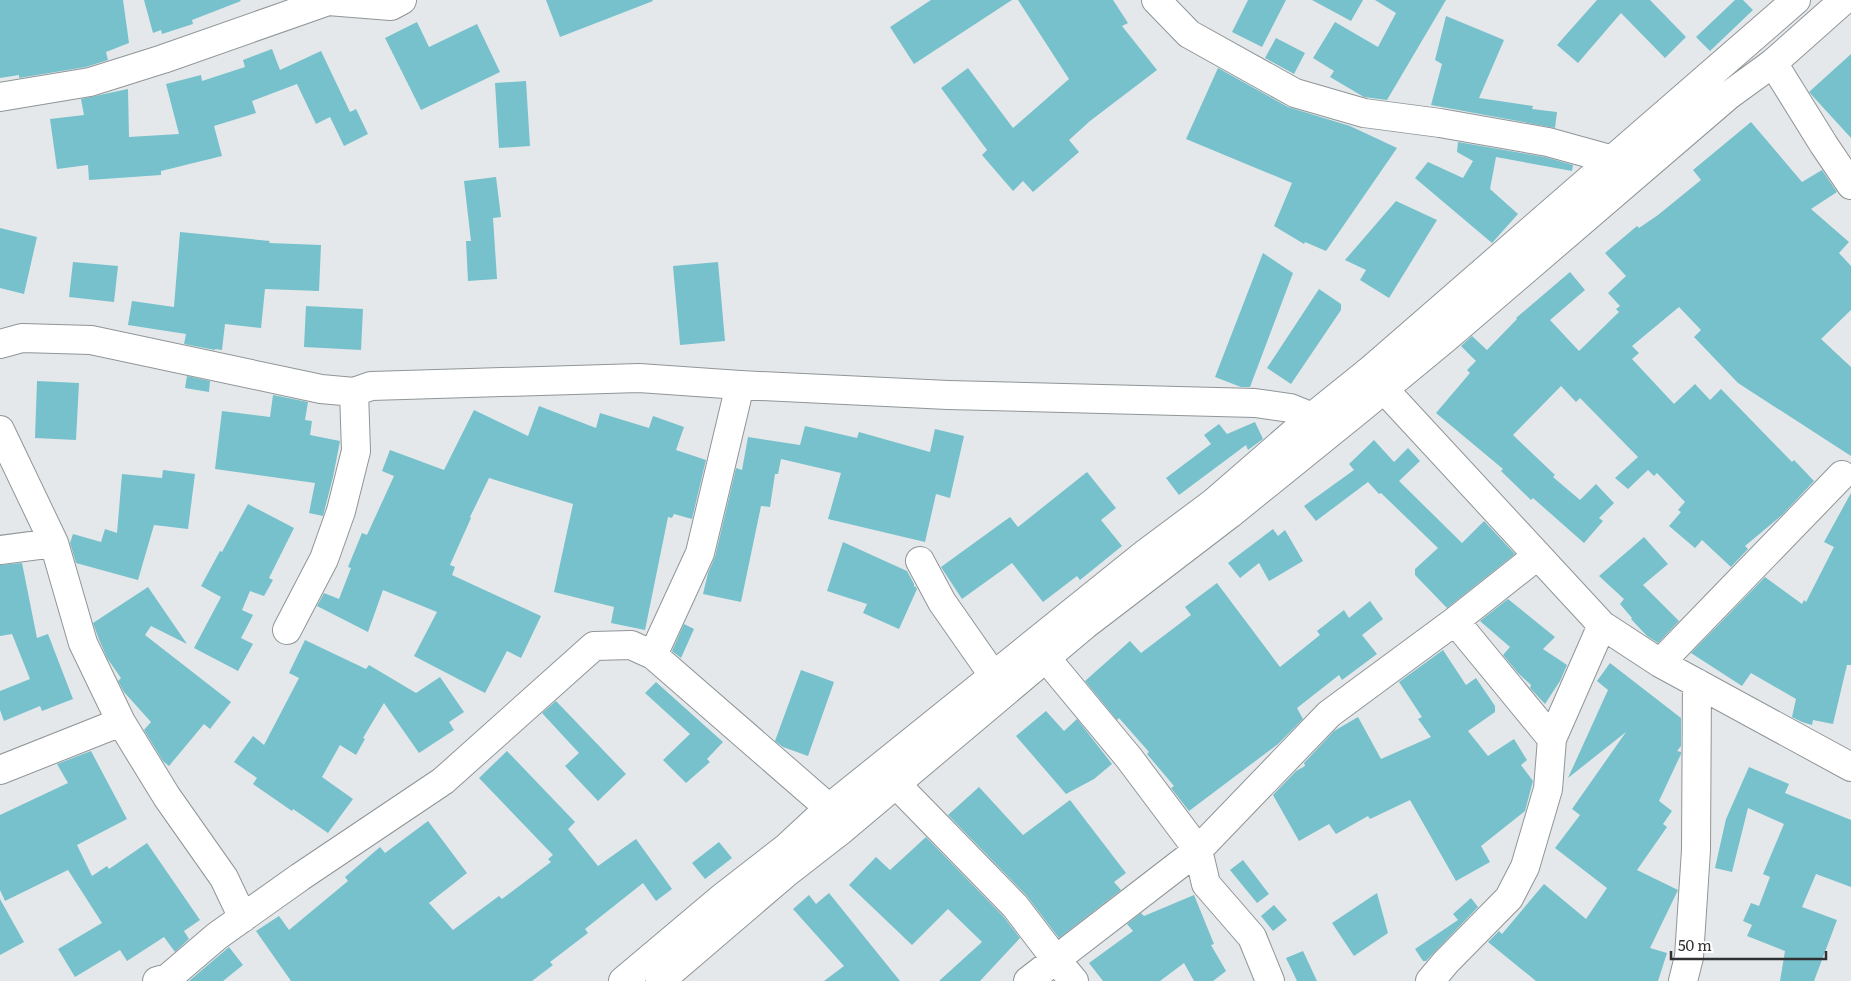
<svg xmlns="http://www.w3.org/2000/svg" width="1851" height="981" font-family="Literata,serif">
  <style>
    .building { fill: #76c1cc }
    .lines { fill: none; stroke-linecap: round; stroke-linejoin: round }
    .minor-casing { stroke: #909597; stroke-width: 30 }
    .major-casing { stroke: #909597; stroke-width: 30 }
    .minor { stroke: #fff; stroke-width: 28 }
    .major { stroke: #fff; stroke-width: 28 }
  </style>
  <rect width="100%" height="100%" fill="#e4e8eb"/>
  <path class="building" d="M0 0H123L129 43 106 52 108 60 86 67 19 78V75L0 78Z
    M144 0H240L241 1 192 20 193 24 162 34 161 30 153 33Z
    M546 0H652L653 1 560 37Z
    M931 0H1012L914 64 890 27Z
    M1018 0H1113L1128 23 1122 26 1157 70 1090 121 1069 140 1079 152 1033 192 1023 181 1013 191 982 155 987 150 941 88 968 68 1013 128 1069 79Z
    M1248 0H1286L1262 47 1232 32Z
    M1312 0H1363L1351 21Z
    M1375 0H1446L1387 100 1364 97 1330 77 1334 71 1313 58 1335 22 1378 47 1396 13Z
    M1597 0H1650L1686 37 1665 58 1621 13 1578 63 1557 45Z
    M1735 0H1743L1753 10 1710 51 1696 37Z
    M1446 16 1504 40 1479 98 1533 106 1532 109 1557 112 1555 128 1431 105 1442 64 1435 60Z
    M417 22 429 47 477 24 500 72 421 110 385 38Z
    M1276 38 1305 53 1294 74 1265 58Z
    M272 49 280 70 321 51 350 112 356 109 368 134 344 146 330 117 316 124 297 84 252 101 256 113 214 126 222 156 161 171V175L89 180 88 165 57 169 50 119 84 115 81 99 128 89 129 137 179 134 166 84 201 75 202 81 245 67 243 60Z
    M1851 54V138L1809 92Z
    M1218 68 1288 107 1350 126 1397 148 1326 251 1305 242 1304 244 1274 226 1292 183 1186 139Z
    M526 81 530 146 499 148 495 83Z
    M1751 122 1802 182 1822 170 1837 192 1811 209 1849 242 1839 253 1851 266V310L1821 339 1851 367V456L1738 383 1694 337 1701 330 1679 307 1632 346 1639 353 1632 359 1674 404 1695 384 1710 400 1721 389 1792 462 1794 460 1814 481 1782 515 1745 546 1748 549 1731 567 1702 540 1695 548 1669 526 1681 512 1678 510 1685 502 1657 473 1654 476 1648 470 1628 489 1615 478 1638 457 1580 398 1576 402 1561 386 1513 435 1555 475 1553 477 1580 500 1596 484 1614 503 1599 518 1603 521 1584 543 1533 498 1531 500 1501 471 1503 469 1436 413 1470 373 1467 370 1476 361 1461 346 1472 336 1487 350 1517 319 1516 318 1570 272 1585 290 1550 320 1579 351 1619 312 1616 309 1620 306 1608 293 1626 276 1605 253 1637 226 1639 228 1658 215 1701 180 1693 170Z
    M1458 142 1545 157 1573 165 1572 171 1496 157 1490 189 1518 214 1492 243 1415 178 1428 162 1463 178 1473 161 1457 152Z
    M496 177 501 217 493 218 497 279 468 281 466 241H471L464 181Z
    M1396 201 1437 220 1389 298 1360 280 1366 270 1345 260Z
    M0 228 37 237 24 294 0 288Z
    M180 232 270 241 269 243 321 245 319 291 265 289 261 328 225 324 222 350 215 349V350L184 344 186 334 128 325 132 301 174 307Z
    M1263 253 1293 273 1250 387H1241L1215 377Z
    M73 262 118 266 114 302 69 297Z
    M718 262 725 341 680 345 673 266Z
    M1319 289 1341 304V310L1291 384 1267 368Z
    M306 306 363 309 361 350 304 347Z
    M187 376 210 381 209 392 185 388Z
    M37 381 79 383 76 440 35 438Z
    M273 395 308 402 305 420 312 421 310 435 340 441 333 477 323 516 309 513 315 483 215 469 222 411 270 417Z
    M539 406 596 428 600 413 649 428 653 416 684 427 676 450 706 460 692 519 674 514 672 518 668 517 645 630 611 623 614 607 554 592 573 504 489 478 470 517 471 518 450 565 455 567 452 575 541 616 521 658 507 651 485 693 414 656 437 612 383 590 368 632 317 606 324 593 339 599 351 568 348 567 362 533 367 535 394 476 382 471 390 450 444 470 474 410 528 436Z
    M1255 422 1263 439 1248 450 1246 445 1179 495 1166 478 1211 444 1204 435 1219 424 1227 434Z
    M805 426 857 438 859 432 930 452 935 429 964 436 950 498 936 494 925 542 828 519 841 473 781 459 778 474H775L770 507 761 506 741 602 703 594 708 573 715 557 736 468 742 470 748 437 800 445Z
    M1374 440 1394 462 1408 448 1420 461 1399 481 1462 543 1484 521 1515 554 1447 608 1415 575V569L1438 548 1381 493 1379 494 1368 482 1316 521 1304 506 1354 470 1349 464Z
    M163 470 195 474 188 529 154 525 138 580 76 563 70 543 73 534 101 542 105 529 117 533 122 474 162 478Z
    M1087 472 1116 508 1101 520 1122 546 1080 580 1077 576 1043 602 1012 563 962 599 941 567 1010 517 1018 527Z
    M1851 493V665H1847L1833 724 1813 720 1812 725 1802 722 1792 717 1796 699 1751 673 1742 686 1691 653 1765 577 1802 604 1804 600 1806 602 1834 547 1824 542Z
    M248 504 294 528 269 578 273 580 264 596 250 591 242 610 253 615 241 638 253 644 238 671 194 648 221 597 201 586 220 551 222 552Z
    M1273 529 1278 536 1285 530 1303 561 1269 581 1259 563 1240 578 1228 563Z
    M1644 537 1668 564 1643 585 1679 621 1658 643 1647 636 1631 619 1632 618 1620 604 1624 599 1599 576Z
    M843 542 907 571 914 584V587L915 586 917 589 899 629 863 613 867 604 827 591Z
    M22 563 37 638 48 634 73 699 42 711 40 706 4 721 0 710V691L30 679 12 634 0 636V565Z
    M1217 583 1280 667 1320 635 1317 631 1344 610 1349 618 1370 601 1383 619 1362 635 1377 654 1342 680 1339 675 1297 708 1303 719 1278 744 1189 811 1171 788 1174 786 1147 754 1149 752 1119 718 1117 720 1085 681 1130 641 1141 653 1191 615 1185 607Z
    M148 587 187 644 151 626 145 635 231 702 210 729 204 724 169 766 163 761 144 730 151 722 124 692 118 681 121 678 107 658 98 637 93 623Z
    M1508 599 1555 637 1543 649 1567 665 1560 681 1545 704 1530 688 1531 685 1518 673 1503 655 1510 647 1480 621Z
    M684 624 694 629 681 658 672 651Z
    M305 640 366 669 369 665 416 693 440 677 464 712 449 722 454 730 419 753 384 703 363 738 365 739 356 755 340 745 322 777 353 799 328 833 293 809 292 811 253 784 257 778 234 762 253 736 264 745 299 678 289 673Z
    M1443 650 1466 685 1476 678 1495 706V712L1468 731 1488 756 1514 739 1527 760 1521 765 1533 781 1525 811 1481 846 1490 862 1456 881 1410 800 1370 819 1368 816 1336 834 1329 824 1299 841 1273 795 1296 771 1305 766 1304 763 1334 731 1358 717 1381 759 1431 737 1418 719 1422 717 1399 682Z
    M1610 663 1681 718V746L1677 751 1681 752V754L1659 801 1672 811 1663 824 1667 827 1637 870 1678 890 1650 948 1667 953 1658 981H1536L1488 942 1499 931 1502 934 1544 884 1586 919 1607 888 1555 848 1580 815 1572 809 1626 732 1568 778 1608 690 1597 681Z
    M801 670 834 682 808 756 783 747 775 741Z
    M656 682 723 742 707 759 710 762 686 783 663 760 690 734 645 693Z
    M556 701 626 774 598 801 565 766 579 753 542 713Z
    M1046 711 1064 731 1077 719 1112 764 1094 779 1066 794 1016 736Z
    M91 751 127 819 77 845 92 876 107 866 109 869 147 843 200 920 184 931 189 939 175 952 164 937 127 961 120 950 75 977 58 949 102 923 68 870 5 901 0 890V815L68 783 57 764Z
    M507 751 575 822 568 829 598 866 636 839 672 889 656 901 643 883 585 929 588 933 550 962 553 965 532 981H291L256 931 279 916 289 930 348 881 345 877 380 847 385 853 428 821 467 873 429 903 453 930 499 896 502 899 551 862 548 859 553 855 479 778Z
    M1749 767 1789 784 1785 793 1851 820V887L1816 874 1802 907 1837 920 1814 981H1780L1785 951 1747 936 1752 925 1743 921 1751 903 1759 906 1770 877 1763 874 1784 824 1748 808 1732 872 1715 868 1726 819Z
    M979 787 1023 835 1070 800 1126 873 1114 882 1121 890 1059 938 1026 895 948 815Z
    M926 837 1003 916 1020 938 980 981H939L982 942 948 909 912 945 849 885 876 857 890 870Z
    M719 842 732 858 705 879 692 863Z
    M1243 860 1269 894 1257 903 1230 870Z
    M829 893 900 981H824L844 966 793 909 809 895 816 904Z
    M1377 893 1388 933 1354 956 1332 923Z
    M1194 895 1214 944 1211 945 1226 971 1213 981H1194L1184 963 1160 981H1103L1089 963 1133 931 1127 924 1141 913 1144 916Z
    M1471 898 1478 907 1426 961H1423L1415 949 1458 920 1453 914Z
    M0 899 24 942 0 955Z
    M1274 905 1287 920 1273 931 1261 916Z
    M229 947 243 965 223 981H189Z
    M1303 951 1317 981H1297L1286 958Z"/>
  <g class="lines">
    <defs>
      <path id="minor" d="M1156 0 1189 34 1295 93 1364 113 1440 123 1548 142 1613 160
        M1773 63 1824 145 1851 185
        M0 97 90 82 163 59 328 1 391 6 402 0
        M0 344 22 338 91 340 321 389 354 392 371 386 639 378 740 385 948 395 1255 403 1290 408 1312 417
        M1368 372 1602 625 1660 663 1851 767
        M0 430 54 543 83 643 121 722 167 797 224 878 243 918
        M0 550 54 543
        M920 561 942 602 993 675
        M1455 621 1552 739
        M287 630 324 559 341 511 356 451 354 392
        M653 655 700 553 740 385
        M1046 658 1129 758 1198 850 1206 884 1252 937 1270 981
        M1660 663 1842 475
        M0 770 121 722
        M896 784 1015 906 1057 961 1074 981
        M157 981 168 978 217 936 300 877 443 781 594 646 631 645 653 655 829 808
        M1028 981 1198 850 1329 714 1455 621 1537 556
        M1430 981 1446 962 1509 898 1525 867 1548 789 1552 739 1602 625
        M1683 981 1689 957 1696 850 1697 683"/>
      <path id="major" d="M623 981 724 896 787 847 829 808 1146 553 1213 503 1312 417 1368 372 1796 0
        M660 981 785 874 839 832 1085 625 1230 514 1361 408 1446 338 1729 95 1773 63 1844 0"/>
    </defs>
    <use href="#minor" class="minor-casing"/>
    <use href="#major" class="major-casing"/>
    <use href="#minor" class="minor"/>
    <use href="#major" class="major"/>
  </g>
  <path d="M1671 951v8h155v-8" fill="none" stroke="#303132" stroke-width="2.5"/>
  <text x="1678" y="951" font-size="15" fill="#303132" stroke="#ffffff" stroke-width="4" paint-order="stroke">50 m</text>
</svg>
